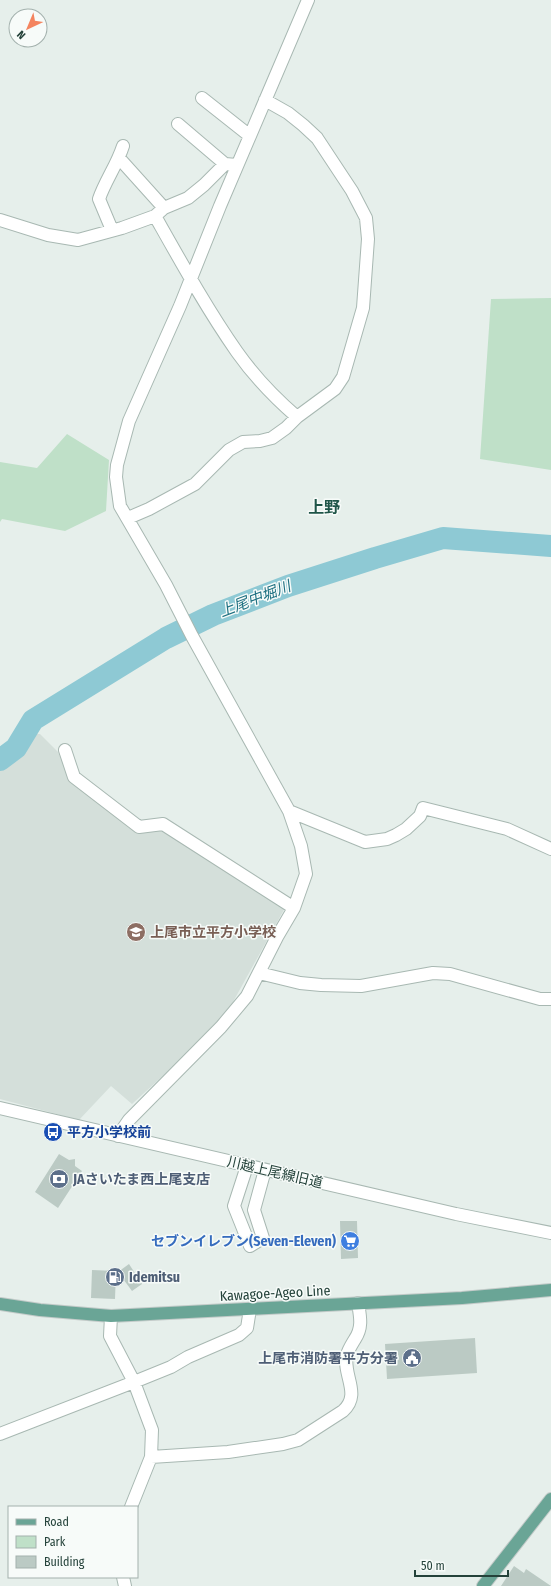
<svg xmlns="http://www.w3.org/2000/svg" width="551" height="1586" font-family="'Fira Sans Condensed','Noto Sans JP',sans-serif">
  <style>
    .built { fill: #d4dfda }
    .green { fill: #bfe0c8 }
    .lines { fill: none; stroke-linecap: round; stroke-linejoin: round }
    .river { stroke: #8ec9d4; stroke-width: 22 }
    .building { fill: #bbcac4 }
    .minor-casing { stroke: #a8b8b2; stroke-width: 14 }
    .major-casing { stroke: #c2cac8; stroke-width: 14 }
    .minor { stroke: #fff; stroke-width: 12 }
    .major { stroke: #6aa596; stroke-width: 12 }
    .labels { text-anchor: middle; stroke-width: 3; stroke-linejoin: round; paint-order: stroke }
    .education-label { font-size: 14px; font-weight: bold; fill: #785e54; stroke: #f7fbf9; text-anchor: start }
    .transit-label { font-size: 14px; font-weight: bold; fill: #164399; stroke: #f7fbf9; text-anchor: start }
    .street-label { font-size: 14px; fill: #24423a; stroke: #f7fbf9 }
    .service-label { font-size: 14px; font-weight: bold; fill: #4e5e75; stroke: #f7fbf9; text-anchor: start }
    .shop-label { font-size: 14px; font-weight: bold; fill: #366cbe; stroke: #f7fbf9; text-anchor: end }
    .water-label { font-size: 15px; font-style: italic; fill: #1c6f80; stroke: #f7fbf9 }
    .quarter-label { font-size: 16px; font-weight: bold; fill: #1f5548; stroke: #f7fbf9 }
  </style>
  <rect width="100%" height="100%" fill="#e6efeb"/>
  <path class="built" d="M34 734H40L58 752 69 777 129 828 143 832 163 829 286 906 228 1011 189 1052 132 1104 111 1086 79 1120 0 1099V770L21 754 30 739Z"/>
  <path class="green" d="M551 298V470L480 459 491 299Z
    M67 434 109 460 106 511 65 531 2 519 0 522V462L37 468Z"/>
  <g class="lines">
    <path class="river" d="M0 760 16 748 33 720 166 638 213 615 288 586 375 558 443 538 551 546"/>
  </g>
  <path class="building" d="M59 1154 69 1160 75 1159V1166L82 1171 58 1208 35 1192Z
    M340 1221H357L358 1258 341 1259Z
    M129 1264 142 1284 132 1291 118 1272Z
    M92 1270 116 1271 115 1299 91 1298Z
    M475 1338 477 1373 387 1379 385 1344Z
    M514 1566 524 1573 526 1569 551 1586H501Z"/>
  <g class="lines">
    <defs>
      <path id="minor" d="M202 98 250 136
        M178 124 225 164
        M119 158 164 208
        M155 216C181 262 207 309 237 352 254 376 275 398 297 417
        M0 220 48 235 78 240 122 228 155 216 164 208 188 198 204 185 225 164 237 165
        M112 230 99 199C105 181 117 165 123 146
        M128 518 149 509 195 484 229 450 243 442 260 441 272 438 286 428 297 417 335 389 343 377 363 308 368 239 366 218 352 191 317 138 303 125 288 113 265 100
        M65 750 74 777 139 827 163 824 294 908
        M289 811 365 842 387 839 396 835 406 829 420 816 423 808 507 829 551 849
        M259 973 300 983 321 985 361 986 433 973 450 974 540 999H551
        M0 1108 456 1214 551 1233
        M118 1136 129 1120 221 1027 247 996 277 937 294 908 306 874 301 846 289 811 192 636 166 585 120 506 116 477 117 465 129 421 180 306 220 206 308 0
        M247 1166 234 1206 250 1246 263 1238 254 1210 265 1170
        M111 1316 110 1336 134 1382 152 1430 151 1457 131 1507
        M0 1434 134 1382 171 1367 188 1357 239 1335 247 1328 250 1309
        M151 1457 228 1452 283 1444 298 1440 343 1411C362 1394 342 1375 347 1355 348 1350 352 1344 355 1339 363 1327 360 1316 358 1303
        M123 1577 125 1586"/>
      <path id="major" d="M0 1304 40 1310 111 1316 462 1298 551 1290
        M483 1586 551 1499"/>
    </defs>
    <use href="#minor" class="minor-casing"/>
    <use href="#major" class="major-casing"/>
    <use href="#minor" class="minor"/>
    <use href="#major" class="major"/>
  </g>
  <defs>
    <symbol id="school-disc" viewBox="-11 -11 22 22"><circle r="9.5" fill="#8d6e63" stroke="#f7fbf9"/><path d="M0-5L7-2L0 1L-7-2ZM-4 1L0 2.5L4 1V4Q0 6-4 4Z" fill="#fff"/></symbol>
    <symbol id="bus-disc" viewBox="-11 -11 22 22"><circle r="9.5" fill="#1a4fb4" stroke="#f7fbf9"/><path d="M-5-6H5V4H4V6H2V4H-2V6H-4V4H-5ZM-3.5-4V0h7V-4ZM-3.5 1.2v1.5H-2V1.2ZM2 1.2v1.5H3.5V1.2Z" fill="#fff"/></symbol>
    <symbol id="bank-disc" viewBox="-11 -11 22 22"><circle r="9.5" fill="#5c6f8a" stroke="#f7fbf9"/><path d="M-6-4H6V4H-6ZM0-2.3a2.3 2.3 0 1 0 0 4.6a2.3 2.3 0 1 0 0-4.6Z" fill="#fff"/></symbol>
    <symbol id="supermarket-disc" viewBox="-11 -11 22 22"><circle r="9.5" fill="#3f7fe0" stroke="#f7fbf9"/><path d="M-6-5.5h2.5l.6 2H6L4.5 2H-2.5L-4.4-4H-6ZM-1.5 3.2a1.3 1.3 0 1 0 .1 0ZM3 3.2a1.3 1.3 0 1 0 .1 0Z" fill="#fff"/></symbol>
    <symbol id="fuel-disc" viewBox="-11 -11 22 22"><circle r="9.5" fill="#5c6f8a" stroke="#f7fbf9"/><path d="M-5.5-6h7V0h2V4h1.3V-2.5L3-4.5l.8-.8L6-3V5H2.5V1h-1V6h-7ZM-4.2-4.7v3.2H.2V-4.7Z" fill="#fff"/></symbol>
    <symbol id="civic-disc" viewBox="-11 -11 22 22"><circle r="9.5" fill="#5c6f8a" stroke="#f7fbf9"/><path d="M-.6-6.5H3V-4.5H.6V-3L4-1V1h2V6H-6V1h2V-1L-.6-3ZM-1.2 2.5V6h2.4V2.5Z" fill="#fff"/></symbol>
  </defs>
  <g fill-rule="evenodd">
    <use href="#school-disc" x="125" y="921" width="22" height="22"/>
    <use href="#bus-disc" x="42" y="1121" width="22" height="22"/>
    <use href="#bank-disc" x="48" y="1168" width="22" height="22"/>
    <use href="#supermarket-disc" x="339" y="1230" width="22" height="22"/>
    <use href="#fuel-disc" x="104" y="1266" width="22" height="22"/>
    <use href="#civic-disc" x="401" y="1347" width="22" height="22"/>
  </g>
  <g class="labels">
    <g class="education-label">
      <text x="150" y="937">上尾市立平方小学校</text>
    </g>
    <g class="transit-label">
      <text x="67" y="1137">平方小学校前</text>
    </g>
    <g class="street-label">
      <text transform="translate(275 1172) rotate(13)" y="5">川越上尾線旧道</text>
      <text transform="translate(275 1293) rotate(-3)" y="5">Kawagoe-Ageo Line</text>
    </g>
    <g class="service-label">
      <text x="73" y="1184">JAさいたま西上尾支店</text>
      <text x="129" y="1282">Idemitsu</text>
      <text x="398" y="1363" text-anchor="end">上尾市消防署平方分署</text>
    </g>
    <g class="shop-label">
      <text x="336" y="1246">セブンイレブン(Seven-Eleven)</text>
    </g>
    <g class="water-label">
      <text transform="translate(255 599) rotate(-21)" y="5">上尾中堀川</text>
    </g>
    <g class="quarter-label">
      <text x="324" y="513">上野</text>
    </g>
  </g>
  <rect x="8" y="1506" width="130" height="72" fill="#f7fbf9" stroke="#a3b1ad"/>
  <rect x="16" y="1519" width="20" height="6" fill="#6aa596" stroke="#a3b1ad"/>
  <text x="44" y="1526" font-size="12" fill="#24423a">Road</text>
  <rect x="16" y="1536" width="20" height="12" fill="#bfe0c8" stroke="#a3b1ad"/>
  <text x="44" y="1546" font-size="12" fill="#24423a">Park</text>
  <rect x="16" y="1556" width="20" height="12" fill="#bbcac4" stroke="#a3b1ad"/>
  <text x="44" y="1566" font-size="12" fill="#24423a">Building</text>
  <g transform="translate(28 28) rotate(224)"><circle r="19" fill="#f7fbf9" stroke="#a3b1ad"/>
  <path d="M0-3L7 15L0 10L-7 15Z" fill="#f4845f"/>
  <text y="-6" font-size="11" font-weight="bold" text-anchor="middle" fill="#24423a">N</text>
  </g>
  <path d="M415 1570v6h93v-6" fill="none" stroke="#24423a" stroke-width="2"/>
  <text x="421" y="1570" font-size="12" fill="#24423a" stroke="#f7fbf9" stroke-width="3" paint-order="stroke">50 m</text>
</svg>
